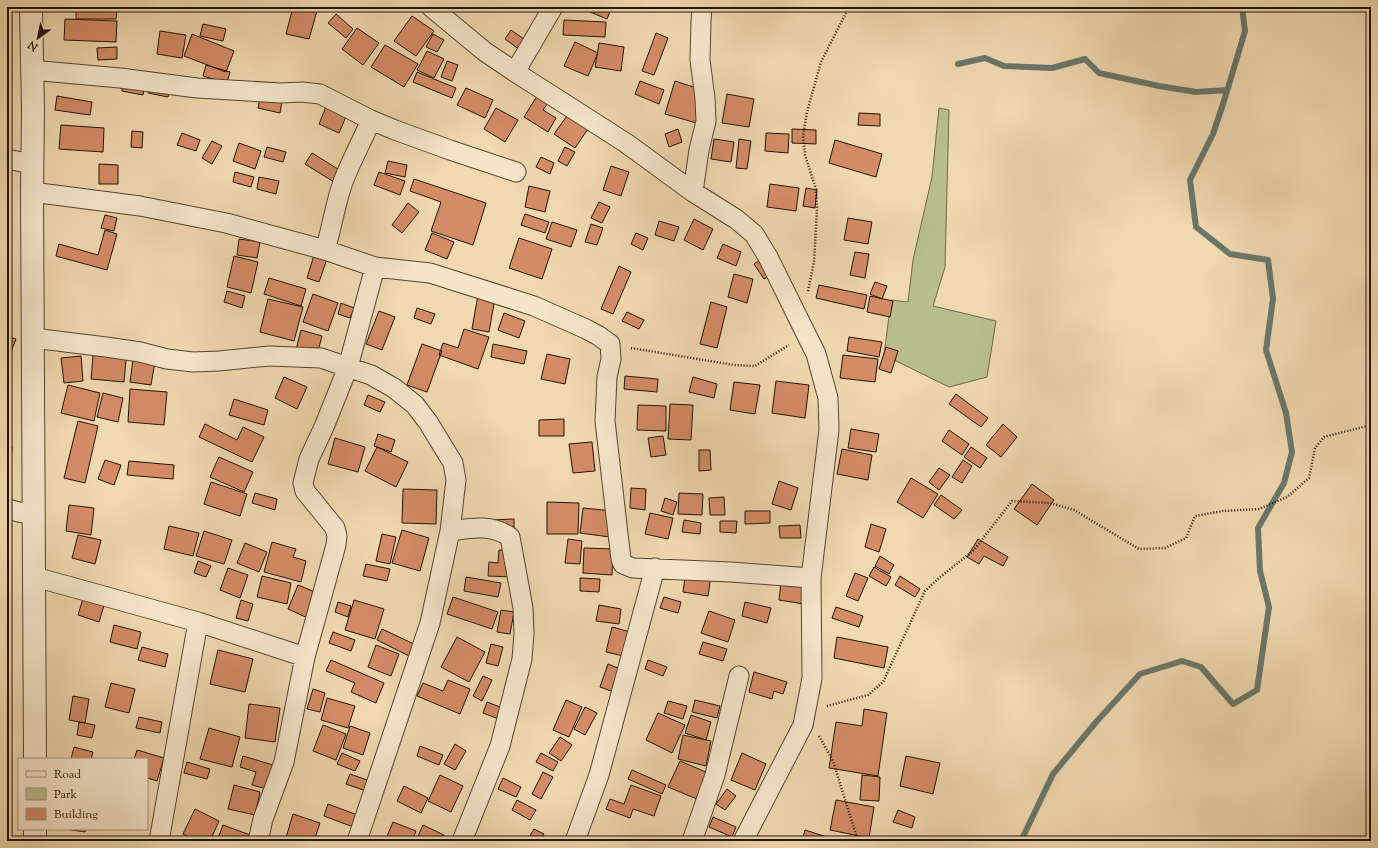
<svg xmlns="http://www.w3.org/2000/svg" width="1378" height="848" font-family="'Sorts Mill Goudy',serif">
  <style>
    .green { fill: #b8bf8c; stroke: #6c6a48 }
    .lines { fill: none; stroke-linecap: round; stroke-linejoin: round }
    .stream { stroke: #6a776b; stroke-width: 6 }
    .building { fill: #d48c67; stroke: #201403 }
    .minor-casing { stroke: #54452e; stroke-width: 21 }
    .tertiary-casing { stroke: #54452e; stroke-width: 24 }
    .path { stroke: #201403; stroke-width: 2.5; stroke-dasharray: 1 2; stroke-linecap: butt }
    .minor { stroke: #f5e6cb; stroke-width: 19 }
    .tertiary { stroke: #f5e6cb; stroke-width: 22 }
  </style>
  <rect width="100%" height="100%" fill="#f0d8af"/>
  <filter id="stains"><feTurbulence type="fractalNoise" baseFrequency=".005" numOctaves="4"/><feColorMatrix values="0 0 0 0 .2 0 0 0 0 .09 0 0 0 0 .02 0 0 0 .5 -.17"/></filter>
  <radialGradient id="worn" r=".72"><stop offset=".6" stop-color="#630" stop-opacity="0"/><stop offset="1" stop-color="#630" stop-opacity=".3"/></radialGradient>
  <path class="green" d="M939 108 949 110 945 267 933 306 996 321 987 377 949 387 884 355 891 300 908 302 913 260 932 177Z"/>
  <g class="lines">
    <path class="stream" d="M958 64 985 58 1004 66 1052 68 1085 59 1099 73 1159 86 1196 92 1227 90
      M1021 841 1053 774 1097 721 1140 674 1182 661 1201 667 1233 704 1257 690 1269 607 1260 571 1258 528 1284 483 1292 452 1286 413 1266 350 1273 299 1268 260 1230 254 1196 227 1190 180 1213 134 1224 101 1245 31 1242 7"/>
  </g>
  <path class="building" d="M293 7H301L317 11 309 39 286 34Z
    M578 7H607L611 9 607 19Z
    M76 8H117L116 19H76Z
    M336 14 353 29 346 38 328 23Z
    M412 16 434 31 416 56 394 41Z
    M65 19 117 21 116 42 64 40Z
    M564 20 606 22 605 37 563 35Z
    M203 24 226 29 223 41 200 36Z
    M357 28 379 43 363 65 342 49Z
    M511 30 531 44 524 53 505 39Z
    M160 31 186 35 182 58 157 54Z
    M656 33 668 38 654 75 642 71Z
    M192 34 234 51 226 72 184 56Z
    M433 34 444 40 437 52 426 47Z
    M575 42 598 53 588 76 564 66Z
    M599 43 624 47 621 71 595 67Z
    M385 45 418 64 404 87 371 67Z
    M117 47V59L98 60 97 48Z
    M427 51 444 59 434 78 417 70Z
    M447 61 458 65 452 81 441 77Z
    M206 65 230 72 227 83 203 76Z
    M417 72 456 88 452 98 413 82Z
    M123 79 145 83 143 95 122 91Z
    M640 81 664 90 659 104 635 94Z
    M675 81 709 92 700 124 665 114Z
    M150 83 170 87 168 97 148 93Z
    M466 88 493 100 485 118 457 105Z
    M727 94 754 99 749 127 722 123Z
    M57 96 92 102 90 115 55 110Z
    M537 96 548 103 543 110 556 118 548 132 524 117Z
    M260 97 282 101 280 113 258 108Z
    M328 102 348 112 339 133 319 124Z
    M496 108 518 120 505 142 484 129Z
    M572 109 592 123 575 148 554 134Z
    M859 113 880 114V126L858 125Z
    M61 125 104 128 103 152 59 149Z
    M678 129 682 142 669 147 665 134Z
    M792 129 816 130V144L792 143Z
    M132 131 143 132 142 148 131 147Z
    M182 133 200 140 196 151 177 145Z
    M766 133 789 134 788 153 765 151Z
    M714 139 734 142 731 162 711 159Z
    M739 139 751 141 747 169 736 168Z
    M835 140 882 154 876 177 829 163Z
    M212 141 222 146 212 164 202 158Z
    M239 143 261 151 255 169 233 161Z
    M267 147 286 152 283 162 264 157Z
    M565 147 575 152 567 166 558 161Z
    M312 153 341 171 334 182 305 164Z
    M541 157 554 163 550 174 536 167Z
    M388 161 407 165 405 177 385 173Z
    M99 164 118 165V184H99Z
    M611 166 629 172 621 196 603 190Z
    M235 172 254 177 251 187 233 182Z
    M379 172 405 181 400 195 374 185Z
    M259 177 279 181 276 194 257 189Z
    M414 179 486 203 473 245 431 231 441 202 410 191Z
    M770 184 799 188 796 211 767 207Z
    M529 186 550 191 545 212 525 207Z
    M806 188 817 190 815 208 803 206Z
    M599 202 610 207 602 223 591 218Z
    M408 203 419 212 402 233 392 225Z
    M525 214 549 222 545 233 521 225Z
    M105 215 117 218 114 231 101 228Z
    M848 218 872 222 868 244 844 240Z
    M7 219 11 220 9 245H7Z
    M694 219 713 229 703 250 684 240Z
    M659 221 679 227 674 241 655 235Z
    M552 222 577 230 571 247 546 239Z
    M591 224 603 228 597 245 585 242Z
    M105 230 117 234 107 270 56 256 59 244 98 255Z
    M432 233 454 242 447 259 425 250Z
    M636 233 648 238 643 250 631 244Z
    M519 238 552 249 542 279 509 268Z
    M239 239 260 242 257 258 237 255Z
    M723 244 741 252 736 266 717 258Z
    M855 252 869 254 865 278 850 275Z
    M314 255 327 259 319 282 307 278Z
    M234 256 258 262 251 293 227 287Z
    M765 257 775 272 764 279 754 264Z
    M619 266 631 272 613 314 601 309Z
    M734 274 753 279 747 303 728 297Z
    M269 278 306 289 301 306 264 294Z
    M875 282 887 286 882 299 870 294Z
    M819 285 867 295 864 309 816 298Z
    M227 291 245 296 242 308 224 302Z
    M313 294 338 303 328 331 303 322Z
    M478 295 495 298 489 332 472 329Z
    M870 296 893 301 890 317 867 312Z
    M268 299 303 307 294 341 260 332Z
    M711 302 727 307 717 348 700 344Z
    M341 303 354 308 350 318 338 314Z
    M417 308 435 314 431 324 414 318Z
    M379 311 395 317 382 350 366 344Z
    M627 312 644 320 639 329 622 321Z
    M504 313 525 321 519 338 498 330Z
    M464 329 489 337 478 369 439 355 443 343 458 348Z
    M301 330 322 336 315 363 294 357Z
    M7 336 16 339 9 357 7 356Z
    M849 337 882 342 879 357 847 351Z
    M422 344 442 351 427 392 407 385Z
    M493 344 527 351 524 364 491 357Z
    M94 345 127 349 124 382 91 379Z
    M886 347 898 351 891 373 879 369Z
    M134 352 156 356 151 385 130 382Z
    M547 354 570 359 565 384 541 379Z
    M843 355 878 359 875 382 840 378Z
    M81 356 83 381 64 383 61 358Z
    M625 376 658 379 657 392 624 389Z
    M284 377 307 387 297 409 275 398Z
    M693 377 717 384 714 398 689 392Z
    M776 381 809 385 805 418 772 413Z
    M734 382 760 385 755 414 730 410Z
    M68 385 100 393 94 421 61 413Z
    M130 389 167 392 164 425 128 422Z
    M103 393 123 398 118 422 97 417Z
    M956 394 988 418 981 427 949 404Z
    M368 395 385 402 380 412 364 405Z
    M234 399 268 410 264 425 229 415Z
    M670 404 693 405 691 440 668 439Z
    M638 405 666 406V431L637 430Z
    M564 419V436H539V420Z
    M78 421 98 426 85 483 64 478Z
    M205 424 237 440 243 427 264 437 252 462 199 437Z
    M1003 424 1017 437 1001 457 986 445Z
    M851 429 879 434 876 452 848 448Z
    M949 430 969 444 962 455 942 441Z
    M378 434 395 440 391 452 374 446Z
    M663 436 666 455 651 457 648 438Z
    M335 438 365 447 358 472 328 464Z
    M592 442 595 471 573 473 569 444Z
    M7 447H12L8 500H7Z
    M377 447 408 462 396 487 365 471Z
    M971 447 987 458 980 468 964 457Z
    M842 449 872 455 868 480 837 474Z
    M699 450H710L711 470 699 471Z
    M219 457 253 472 244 492 210 477Z
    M105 460 121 465 114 485 98 479Z
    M963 460 972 466 962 483 952 477Z
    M129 461 174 465 173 479 127 475Z
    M939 468 950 475 939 490 929 482Z
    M911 478 938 494 923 518 897 502Z
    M779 481 798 488 791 510 772 504Z
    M211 482 247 494 240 516 204 504Z
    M1032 484 1054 500 1037 525 1014 509Z
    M631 488 646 489 645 510 630 508Z
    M403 489 437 490 436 524 402 523Z
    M255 493 277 499 275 510 252 503Z
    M679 493 703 494 702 515 678 514Z
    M941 495 962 510 954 519 934 505Z
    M724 497 725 515H710L709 498Z
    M665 498 677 502 673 515 661 511Z
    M547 502 579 503 578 534H547Z
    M69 505 94 508 91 535 66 531Z
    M583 508 613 511 610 537 580 533Z
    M745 511H770V523L745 524Z
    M650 513 673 518 668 539 645 534Z
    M514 519V533L490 520Z
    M684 520 701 523 700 534 682 532Z
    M720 521H737L736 533 720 532Z
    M871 524 886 529 879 552 865 547Z
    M800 525 801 538H780L779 526Z
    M169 526 199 533 193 556 164 549Z
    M402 530 429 538 420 571 392 563Z
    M204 531 232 540 224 564 196 556Z
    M382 534 396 537 390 564 376 561Z
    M78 535 101 540 95 564 72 558Z
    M568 539 582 541 580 564 565 563Z
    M978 539 1008 557 1003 566 984 556 979 564 967 557Z
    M272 542 296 549 293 557 306 561 301 582 264 572Z
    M245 543 267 552 259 572 237 563Z
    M584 548 613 549 612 575 583 573Z
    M499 550 513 551 512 577 488 576 489 562 498 563Z
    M880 556 894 565 889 574 875 566Z
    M198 561 211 566 206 577 194 573Z
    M366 564 390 569 387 581 363 576Z
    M874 567 891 577 886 586 869 576Z
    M228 568 248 575 240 598 220 590Z
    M686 570 711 575 708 596 683 592Z
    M855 573 868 578 858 601 846 596Z
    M782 574 813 578 810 605 779 600Z
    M262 576 291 583 287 604 257 597Z
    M900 576 920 589 915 597 895 585Z
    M466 577 501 583 498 597 464 591Z
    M580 578 600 579 599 592 580 591Z
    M298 585 320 594 310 619 288 609Z
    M85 592 106 599 99 622 78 615Z
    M453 597 498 612 492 629 447 614Z
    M664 597 681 602 678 613 660 608Z
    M241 600 253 604 248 621 236 618Z
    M354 600 384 609 375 639 345 630Z
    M338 602 351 606 348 617 335 612Z
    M745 602 771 608 767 623 742 616Z
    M599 605 621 609 619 624 596 621Z
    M836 607 863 616 859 627 832 618Z
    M501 610 514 612 510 634 497 632Z
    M709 611 735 620 728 642 701 633Z
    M114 625 141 632 137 649 110 642Z
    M612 627 634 633 628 657 606 652Z
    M382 629 414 644 409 656 377 640Z
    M333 632 355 640 351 651 329 643Z
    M457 637 485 652 469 682 441 667Z
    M837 637 888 647 884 668 834 658Z
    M703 642 727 649 723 661 699 654Z
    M491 644 503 647 498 666 486 663Z
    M376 645 399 654 391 676 368 667Z
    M142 647 168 654 165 667 138 660Z
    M218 650 253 659 245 692 210 684Z
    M331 660 384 683 376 703 351 692 355 683 326 671Z
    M648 660 667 667 663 676 645 669Z
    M608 664 630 673 622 695 600 687Z
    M754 672 787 682 783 694 774 691 772 699 749 692Z
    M483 676 492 680 482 701 473 696Z
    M448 680 470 689 460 714 417 696 423 683 443 691Z
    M111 683 135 689 129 713 105 707Z
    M313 689 325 693 320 712 307 709Z
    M73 696 89 699 85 723 69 720Z
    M327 698 355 706 348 728 321 720Z
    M566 700 582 707 569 737 553 730Z
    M695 700 720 706 717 718 692 712Z
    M668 701 687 706 683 719 664 713Z
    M487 702 508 710 504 721 483 713Z
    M249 704 280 708 275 742 245 738Z
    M585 707 597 713 585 735 574 729Z
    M864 709 887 713 878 776 829 768 836 722 862 726Z
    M658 713 685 725 672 753 646 740Z
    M691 715 711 722 706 740 685 733Z
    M139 717 162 722 160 733 136 728Z
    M79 722 95 725 92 738 77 735Z
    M323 725 346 734 336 760 313 751Z
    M350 726 370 733 363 755 343 748Z
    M209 728 240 737 232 767 200 759Z
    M683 735 711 741 706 766 678 759Z
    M7 736 11 737 7 758Z
    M560 737 572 745 561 761 549 753Z
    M455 744 466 751 455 770 444 764Z
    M420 746 443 755 439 765 417 756Z
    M74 747 93 752 91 759H71Z
    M137 750 164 758 157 781 147 778V759H134Z
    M342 753 360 761 355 771 337 764Z
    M541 753 558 762 553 771 536 762Z
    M742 753 766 764 755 790 731 780Z
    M243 756 273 765 267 789 252 785 256 772 240 767Z
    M906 756 940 763 933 794 900 786Z
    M680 761 708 773 697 799 668 787Z
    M187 762 210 769 207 779 184 773Z
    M632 770 666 785 662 794 628 779Z
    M543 772 553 777 541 799 532 794Z
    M350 774 370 781 366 791 346 784Z
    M440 775 463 786 451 812 428 801Z
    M862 775 880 777 879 801 860 800Z
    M503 778 521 787 516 797 498 789Z
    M234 785 260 792 255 815 228 809Z
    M631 785 661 796 654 816 633 809 630 818 606 809 610 799 624 804Z
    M404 786 428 798 421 813 397 801Z
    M727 789 736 796 725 810 716 804Z
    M517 800 536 810 530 820 512 810Z
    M836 800 874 807 869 838 830 830Z
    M328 804 360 816 356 828 324 816Z
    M195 809 219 821 210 841H197L183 834Z
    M898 810 915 817 912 828 893 822Z
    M293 814 320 823 314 841H285Z
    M713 817 736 827 732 837 709 827Z
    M393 822 416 831 412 841H385Z
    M223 825 253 836 251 841H217Z
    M423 825 444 835 442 841H429L418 836Z
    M65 829H86L85 832Z
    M534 829 544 834 540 841H527Z
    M805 830 827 837 825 841H802Z"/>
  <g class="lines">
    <defs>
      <path id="minor" d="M431 7 484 51 515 72 626 143 693 192 736 219 754 234 768 257 816 354 828 398 829 430 811 578 812 678 803 725 743 841
        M31 70 120 78 197 88 281 93 302 92 320 94 371 120 395 130 450 150 516 172
        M515 72 553 7
        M371 120C362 141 351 161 343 182 335 204 332 228 325 250L375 267 430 273 534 306 586 329 599 336 610 344 611 359 607 377 605 421 619 542 621 559 623 564 633 568 731 572 811 578
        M7 159 32 164
        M32 192 140 206 226 223 325 250
        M693 192 699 150 706 121 705 98 700 60 701 21 702 7
        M33 338 106 347 140 352 167 359 193 362 219 361 269 356 321 358 371 375 394 388 415 405 428 422 453 463 456 480 450 531 430 623 357 841
        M7 509 35 516
        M450 531C472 528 491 524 510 537L523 608 524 634 522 659 500 746 462 841
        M35 577 198 622 305 657
        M159 841 198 622
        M258 841 263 819 284 762 305 657 336 545 337 536 335 528 305 491 303 483 309 459 324 427 348 367 375 267
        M575 841 599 775 655 568
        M692 841 715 775 739 676"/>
      <path id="tertiary" d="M31 7 33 110 32 192 35 759
        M35 829V841"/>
    </defs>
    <use href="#minor" class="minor-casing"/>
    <use href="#tertiary" class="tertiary-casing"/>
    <path class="path" d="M808 291 814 262 817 209 816 189 805 155 803 136 807 112 821 62 849 7
      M631 348 734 365 755 366 789 345
      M827 706 868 695 883 682 925 591 939 578 974 550 1012 501 1050 503 1074 510 1139 549 1165 548 1186 538 1195 516 1223 511 1259 509 1287 497 1309 478 1315 448 1324 437 1371 425
      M819 736 833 761 858 841"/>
    <use href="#minor" class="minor"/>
    <use href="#tertiary" class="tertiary"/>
  </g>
  <rect width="1378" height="848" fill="none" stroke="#f0d8af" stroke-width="24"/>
  <rect x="8" y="8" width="1362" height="832" fill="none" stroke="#201403" stroke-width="2"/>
  <rect x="12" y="12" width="1354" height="824" fill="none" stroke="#201403"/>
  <rect x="18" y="758" width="130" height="72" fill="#f5e6cb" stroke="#a0927b"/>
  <rect x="26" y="771" width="20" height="6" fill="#f5e6cb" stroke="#a0927b"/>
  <text x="54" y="778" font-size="12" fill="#201403">Road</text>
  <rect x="26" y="788" width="20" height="12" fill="#b8bf8c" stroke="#a0927b"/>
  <text x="54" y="798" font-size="12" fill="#201403">Park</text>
  <rect x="26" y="808" width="20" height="12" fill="#d48c67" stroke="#a0927b"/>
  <text x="54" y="818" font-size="12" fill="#201403">Building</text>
  <g transform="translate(38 38) rotate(213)" stroke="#f5e6cb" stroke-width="3" paint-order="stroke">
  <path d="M0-3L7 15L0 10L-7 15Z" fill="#201403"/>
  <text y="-6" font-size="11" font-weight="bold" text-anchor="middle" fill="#201403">N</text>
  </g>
  <rect width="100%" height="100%" filter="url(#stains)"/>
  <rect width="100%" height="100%" fill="url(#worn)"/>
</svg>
